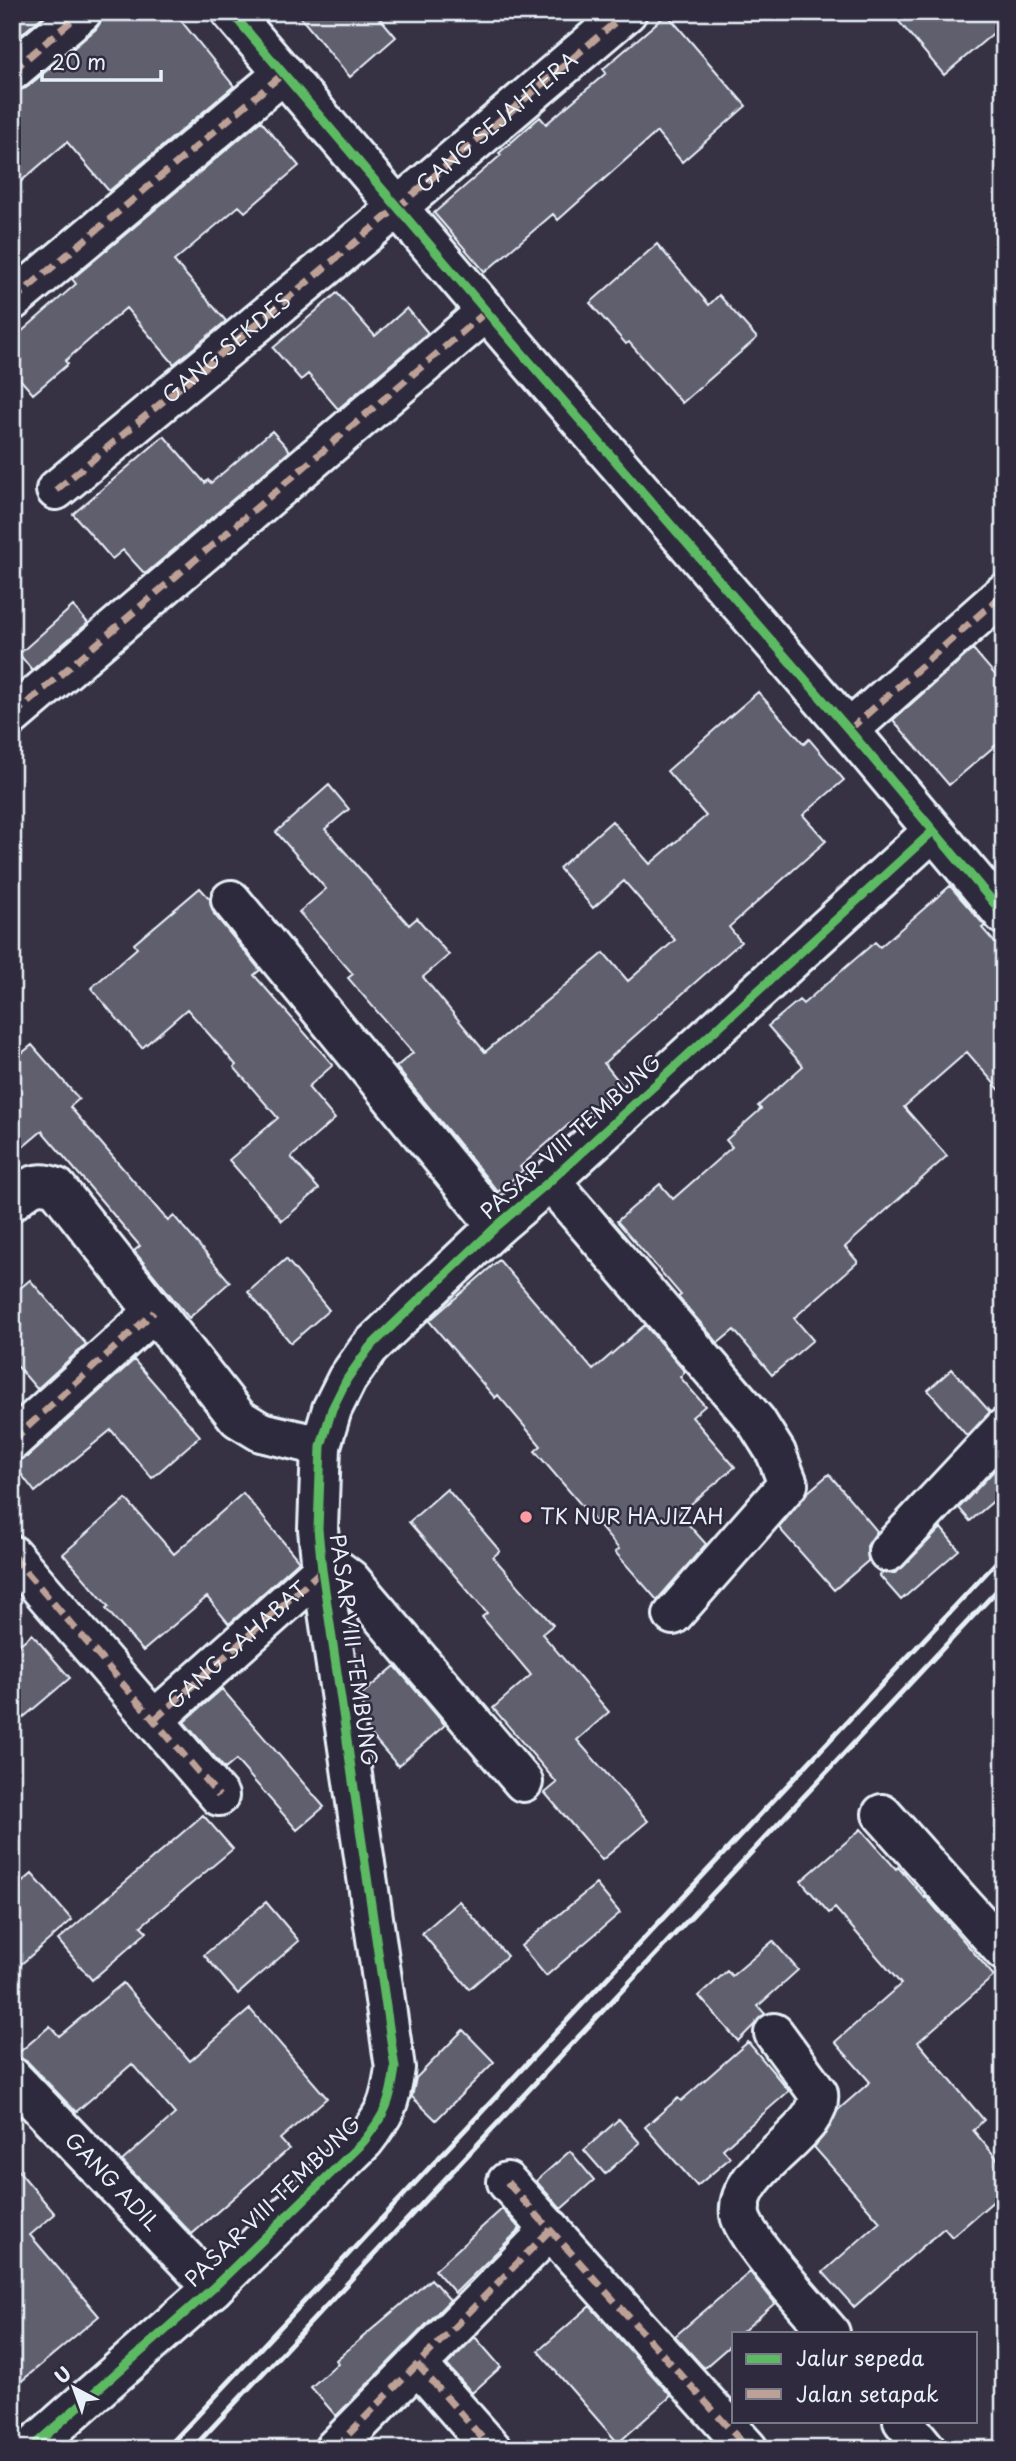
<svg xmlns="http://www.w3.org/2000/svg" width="1016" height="2461" font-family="'Playpen Sans',sans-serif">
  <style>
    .building { fill: #605e6e; stroke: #e8f1f8; stroke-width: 2 }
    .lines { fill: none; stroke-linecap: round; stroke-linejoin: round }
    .street-casing { stroke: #e8f1f8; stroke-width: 44 }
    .street { stroke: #2f2a3d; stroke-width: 38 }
    .rail { stroke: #e8f1f8; stroke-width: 5 }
    .quiet { stroke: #bda197; stroke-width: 7; stroke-dasharray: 14 7; stroke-linecap: butt }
    .cycleway-casing { stroke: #2f2a3d; stroke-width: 13 }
    .cycleway { stroke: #5cba63; stroke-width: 9 }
    .poi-dot { fill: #ff9aa2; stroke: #2f2a3d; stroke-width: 2.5 }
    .labels { text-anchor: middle; stroke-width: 5; stroke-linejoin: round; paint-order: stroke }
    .street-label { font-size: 21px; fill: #e8f1f8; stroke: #2f2a3d }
    .poi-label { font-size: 21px; fill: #e8f1f8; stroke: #2f2a3d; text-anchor: start }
  </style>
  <rect width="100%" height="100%" fill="#363244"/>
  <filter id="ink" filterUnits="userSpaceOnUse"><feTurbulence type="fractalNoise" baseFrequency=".0143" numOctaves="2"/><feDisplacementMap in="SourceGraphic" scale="14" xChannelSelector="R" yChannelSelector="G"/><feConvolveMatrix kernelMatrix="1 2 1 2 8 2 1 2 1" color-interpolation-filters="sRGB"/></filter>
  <g filter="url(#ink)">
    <path class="building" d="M12 12H48L12 42Z
      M103 12H174L234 86 109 191 67 142 12 189V92L26 88 96 29 102 20Z
      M296 12H375L396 37 350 77Z
      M891 12H1004V24L944 75Z
      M667 14 746 106 682 162 657 132 558 220 553 214 485 272 434 213 501 155 499 153 540 117 546 124 606 73 603 69Z
      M261 121 299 166 245 212 239 206 174 261 226 321 174 364 126 308 65 361 68 364 33 394 12 370V340L76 284 72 279Z
      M657 244 709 305 719 295 757 338 682 403 629 342 626 344 590 303Z
      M337 293 375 336 407 308 428 333 338 409 308 374 301 380 273 348Z
      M272 431 290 451 145 574 123 550 112 559 73 514 164 436 205 483 208 480 211 483Z
      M73 606 88 623 32 670 19 654Z
      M973 649 1004 685V738L949 785 893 720Z
      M758 692 804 744 809 739 844 780 803 815 826 841 729 927 741 942 604 1063 621 1084 587 1114 584 1111 520 1167 523 1170 498 1192 396 1067 413 1053 348 978 353 974 299 912 326 889 276 832 329 785 349 809 325 829 409 925 417 918 449 955 423 977 485 1052 604 953 628 981 675 940 624 881 593 908 559 868 612 821 650 864 706 816 667 771Z
      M950 886 985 926 982 928 1004 953V1095L967 1052 904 1107 947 1156 845 1247 858 1262 794 1318 813 1340 772 1375 734 1330 718 1343 678 1297 681 1295 617 1221 660 1184 673 1199 732 1147 726 1140 761 1109 758 1106 803 1066 768 1026 799 1000 803 1004 875 942 880 947Z
      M200 888 210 899 214 914 260 970 254 975 333 1065 308 1087 335 1119 291 1157 319 1189 282 1221 229 1160 278 1118 234 1067 236 1065 187 1009 142 1048 91 988 137 948 134 944Z
      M32 1045 79 1099 70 1107 168 1221 174 1216 230 1282 189 1318 134 1251 140 1246 42 1131 12 1156V1061Z
      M286 1259 329 1310 291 1343 248 1292Z
      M499 1260 593 1370 645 1325 685 1372 680 1377 705 1406 692 1417 735 1467 679 1514 706 1544 657 1600 615 1552 619 1549 535 1451 541 1446 498 1395 495 1398 429 1321Z
      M30 1280 86 1344 37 1389 12 1360V1295Z
      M134 1360 200 1436 152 1478 111 1430 35 1492 12 1462 27 1457Z
      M952 1369 990 1412 967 1436 928 1390Z
      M1004 1460V1492L970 1521 959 1508Z
      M829 1474 877 1531 867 1546 868 1561 834 1590 779 1528 807 1493Z
      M447 1489 500 1551 493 1557 553 1625 542 1634 609 1712 577 1740 648 1821 602 1860 545 1793 557 1783 493 1708 531 1675 482 1617 487 1613 409 1522Z
      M243 1493 299 1561 229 1624 207 1597 143 1651 106 1609 109 1607 63 1554 126 1499 174 1554Z
      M941 1528 959 1550 901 1600 879 1575 882 1573H895L903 1567Z
      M32 1634 70 1678 12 1727V1651Z
      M395 1666 445 1725 398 1766 368 1731 362 1694Z
      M222 1689 324 1807 297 1830 236 1760 225 1769 184 1722Z
      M203 1815 233 1849 141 1926 147 1932 92 1980 58 1940Z
      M861 1829 896 1869 898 1867 925 1898 926 1897 994 1976 918 2042 984 2120 973 2130 1004 2167V2192L952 2237 944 2228 854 2307 823 2272 880 2222 814 2147 826 2133 838 2110 870 2082 835 2042 901 1984 835 1908 829 1913 801 1881Z
      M32 1874 72 1920 12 1972V1891Z
      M596 1884 620 1913 546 1976 521 1946Z
      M459 1901 507 1956 469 1989 422 1933Z
      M266 1902 299 1941 238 1994 204 1955Z
      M773 1941 798 1970 758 2006 765 2014 738 2041 699 1996 727 1971 732 1976Z
      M123 1983 190 2061 250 2009 327 2098 280 2139 289 2149 192 2234 122 2161 175 2114 132 2064 76 2112 28 2062 15 2056 50 2026 59 2036Z
      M463 2030 494 2062 436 2120 412 2097 416 2078Z
      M748 2042 789 2091 723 2149 730 2158 697 2186 645 2127 678 2098 681 2101Z
      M619 2119 640 2143 605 2174 584 2150Z
      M570 2151 594 2180 561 2209 536 2181Z
      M12 2163 55 2214 30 2235 99 2316 12 2389Z
      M502 2209 520 2229 455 2293 435 2270Z
      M750 2272 775 2303 741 2333H734V2342L704 2368 675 2336Z
      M431 2279 450 2300 336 2416 311 2387 338 2363 336 2360Z
      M590 2306 671 2396 618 2443 538 2351Z
      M475 2337 501 2367 472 2393 447 2365Z"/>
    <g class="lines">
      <defs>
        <g id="street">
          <path d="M231 12 527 359 849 730 1004 915"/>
          <path d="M12 71 82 12"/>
          <path d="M12 301 284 73"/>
          <path d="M56 490 399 206 627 12"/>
          <path d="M12 716 487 311"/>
          <path d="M849 730 1004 593"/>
          <path d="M231 900 497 1226"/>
          <path d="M550 1181 756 1421 776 1453 788 1484 673 1615"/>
          <path d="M12 1201C28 1187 36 1179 57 1188L238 1418 261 1432 321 1446"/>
          <path d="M12 1441 154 1312"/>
          <path d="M888 1552 1004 1428"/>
          <path d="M12 1555 219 1796"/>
          <path d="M154 1720 322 1570H338L350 1579 523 1782"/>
          <path d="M882 1814 1004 1951"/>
          <path d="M774 2033 818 2093C824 2133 734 2167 740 2215 744 2238 812 2311 830 2333"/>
          <path id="s1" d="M12 2077 213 2288"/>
          <path d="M507 2182 748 2449"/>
          <path d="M417 2364 492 2449"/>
          <path d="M903 2421 926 2449"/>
          <path d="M30 2449 213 2288 364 2141C386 2113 390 2103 395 2068L322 1570 318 1529 321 1446 332 1409 347 1379 369 1348 396 1322 497 1226 550 1181 933 831"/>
          <path d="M334 2449 551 2229"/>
        </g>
      </defs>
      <use href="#street" class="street-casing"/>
      <use href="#street" class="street"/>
      <path class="rail" d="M166 2449 1004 1554
        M192 2449 1004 1583"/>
      <g class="quiet">
        <path d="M12 71 82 12"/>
        <path d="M12 301 284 73"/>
        <path id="s2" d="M56 490 399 206 627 12"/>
        <path d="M12 716 487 311"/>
        <path d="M849 730 1004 593"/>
        <path d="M12 1441 154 1312"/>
        <path d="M12 1555 219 1796"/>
        <path id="s3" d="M154 1720 322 1570"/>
        <path d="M507 2182 748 2449"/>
        <path d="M417 2364 492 2449"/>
        <path d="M334 2449 551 2229"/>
      </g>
      <defs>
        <path id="cycleway" d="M231 12 527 359 849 730 1004 915
          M30 2449 213 2288 364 2141C386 2113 390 2103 395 2068L322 1570 318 1529 321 1446 332 1409 347 1379 369 1348 396 1322 497 1226 550 1181 933 831"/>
      </defs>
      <use href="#cycleway" class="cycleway-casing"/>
      <use href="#cycleway" class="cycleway"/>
    </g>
  </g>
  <circle class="poi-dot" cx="526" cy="1517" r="7"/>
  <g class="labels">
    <g class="street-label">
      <text dy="7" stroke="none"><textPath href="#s2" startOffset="574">GANG SEJAHTERA</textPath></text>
      <text dy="7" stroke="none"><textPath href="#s2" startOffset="222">GANG SEKDES</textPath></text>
      <text transform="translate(571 1137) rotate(-42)" y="7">PASAR VIII TEMBUNG</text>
      <text dy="7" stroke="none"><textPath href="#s3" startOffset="112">GANG SAHABAT</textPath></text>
      <text transform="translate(353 1650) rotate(82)" y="7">PASAR VIII TEMBUNG</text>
      <text dy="7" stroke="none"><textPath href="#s1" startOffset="145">GANG ADIL</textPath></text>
      <text transform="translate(273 2202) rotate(-44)" y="7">PASAR VIII TEMBUNG</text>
    </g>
    <g class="poi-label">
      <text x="540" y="1524">TK NUR HAJIZAH</text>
    </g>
  </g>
  <rect width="1016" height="2461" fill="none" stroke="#2f2a3d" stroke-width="42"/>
  <rect x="21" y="21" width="974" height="2419" fill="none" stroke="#e8f1f8" stroke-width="2.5" filter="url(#ink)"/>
  <rect x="732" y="2332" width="245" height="91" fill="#2f2a3d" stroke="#797a88" stroke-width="2"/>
  <rect x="746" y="2354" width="35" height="10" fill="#5cba63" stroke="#797a88" stroke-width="2"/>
  <text x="796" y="2366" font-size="21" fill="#e8f1f8">Jalur sepeda</text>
  <rect x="746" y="2389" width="35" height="10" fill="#bda197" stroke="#797a88" stroke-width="2"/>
  <text x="796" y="2402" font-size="21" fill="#e8f1f8">Jalan setapak</text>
  <g transform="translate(74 2388) rotate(319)" stroke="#2f2a3d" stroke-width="5" paint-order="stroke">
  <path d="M0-5L12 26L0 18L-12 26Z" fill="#e8f1f8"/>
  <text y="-10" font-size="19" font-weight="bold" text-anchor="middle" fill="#e8f1f8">U</text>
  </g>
  <path d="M42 70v10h119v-10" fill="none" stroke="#e8f1f8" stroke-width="3.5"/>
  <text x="52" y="70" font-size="21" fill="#e8f1f8" stroke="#2f2a3d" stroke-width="5" paint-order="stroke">20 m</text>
</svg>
